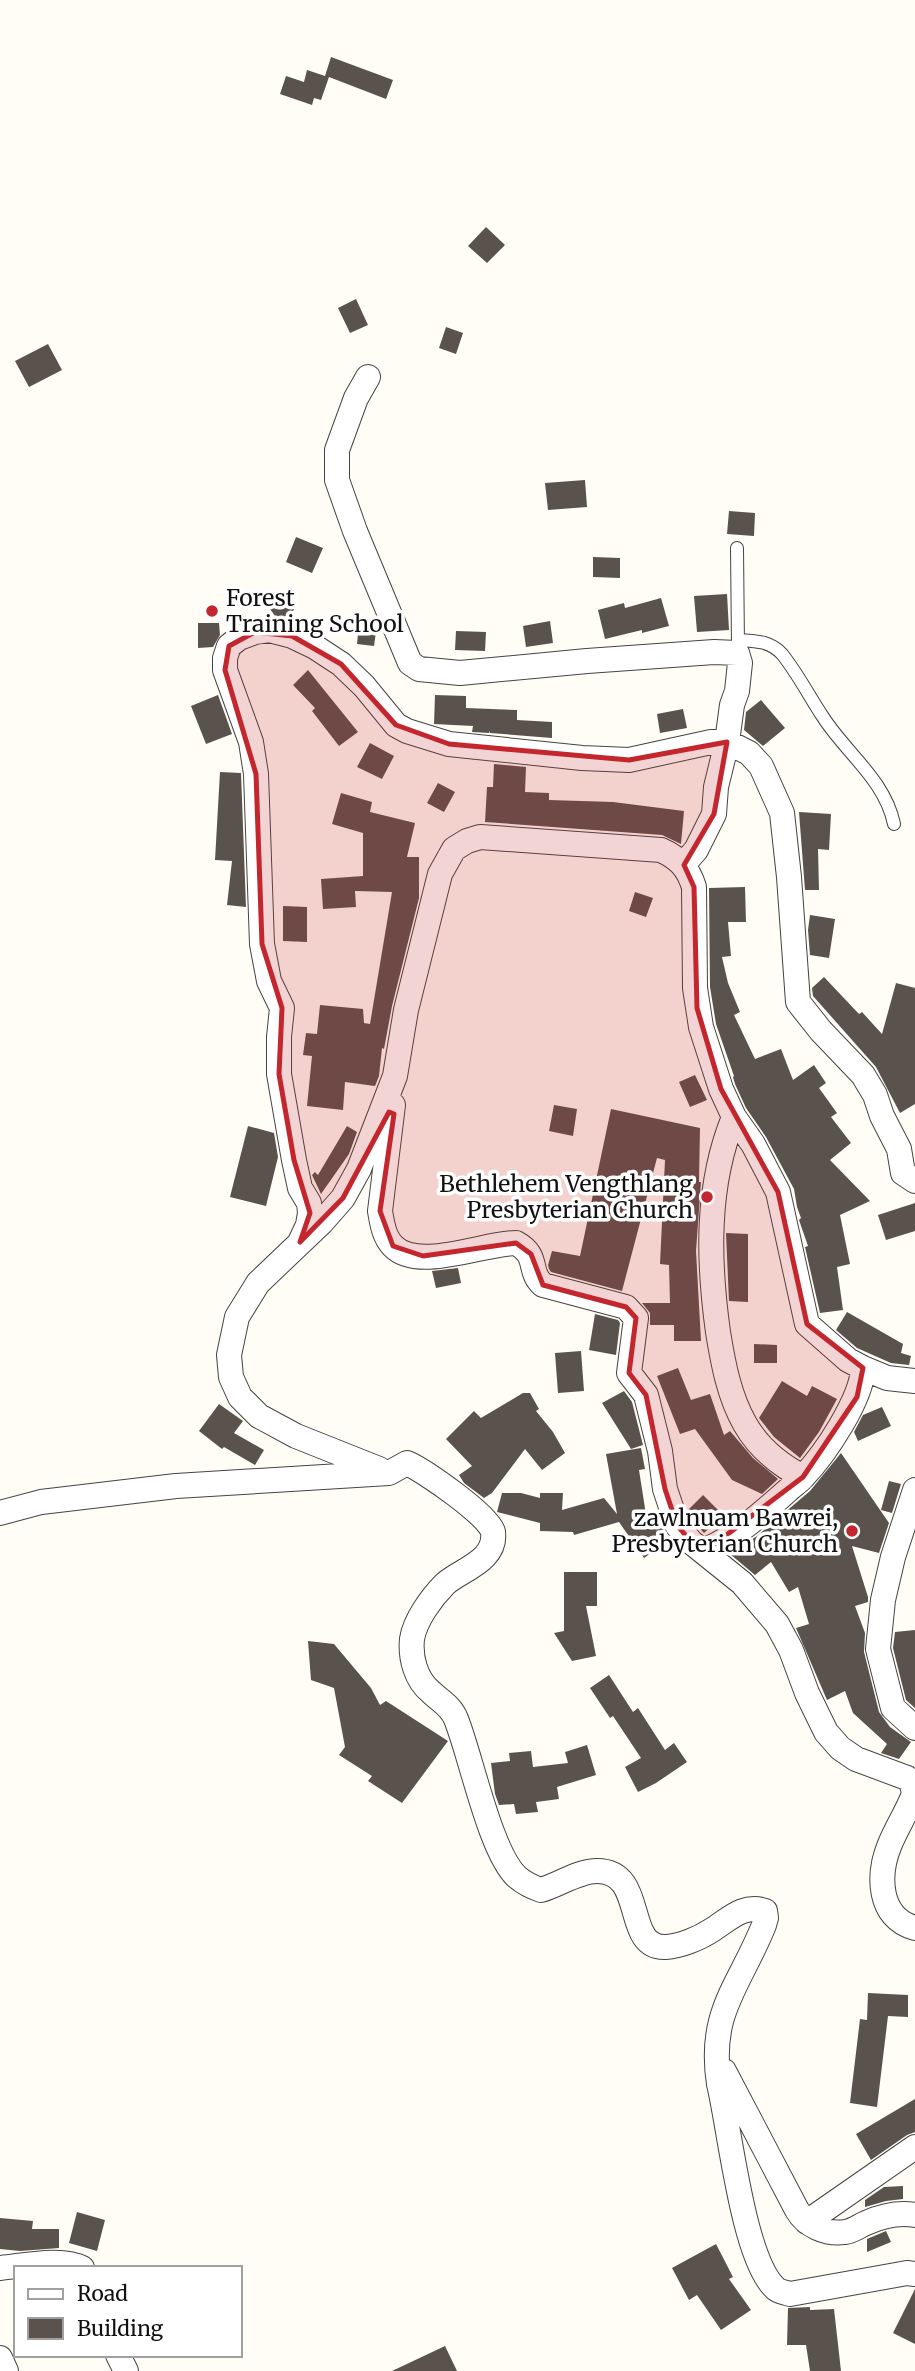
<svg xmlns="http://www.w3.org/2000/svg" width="915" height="2371" font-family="Merriweather,serif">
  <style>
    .building { fill: #5a524d }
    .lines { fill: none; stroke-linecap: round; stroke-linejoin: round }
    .lane-casing { stroke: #444; stroke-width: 14 }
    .street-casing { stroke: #444; stroke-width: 26 }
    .lane { stroke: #fff; stroke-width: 12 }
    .street { stroke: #fff; stroke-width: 24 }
    .marked { fill: #c4262e; fill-opacity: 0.2; stroke: #c4262e; stroke-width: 5; stroke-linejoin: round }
    .poi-dot { fill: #c4262e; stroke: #fff; stroke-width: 2.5 }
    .labels { text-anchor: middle; stroke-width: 7; stroke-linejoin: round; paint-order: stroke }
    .poi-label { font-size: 23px; fill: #111; stroke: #fff; text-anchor: end }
  </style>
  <rect width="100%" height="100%" fill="#fffdf5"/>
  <path class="building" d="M331 57 393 80 386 99 329 77 321 100 314 98 312 105 280 94 286 76 304 82 307 70 328 77 325 76Z
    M486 227 505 245 487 263 468 246Z
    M356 299 368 325 350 333 338 308Z
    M446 327 463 333 456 354 439 348Z
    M48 344 62 370 29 387 15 361Z
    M585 480 587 507 548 510 545 483Z
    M729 511 755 513 754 536 727 534Z
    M296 537 323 548 312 573 286 562Z
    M593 557 620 558V578L593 577Z
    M279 590 294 610 283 618 275 616 264 601Z
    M727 594 729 630 697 632 694 596Z
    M661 598 669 626 642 633V630L605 639 598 610 624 603 625 608Z
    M550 621 553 643 526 647 523 626Z
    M198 623H219L220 635 213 647 198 648Z
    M359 623 377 625 374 646 357 644Z
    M456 631 486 632 485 651 455 650Z
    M308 670 358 732 339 746 312 711 315 708 293 685Z
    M218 695 232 734 206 744 191 706Z
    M435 695 466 696V708L517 710V720L552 722V738L490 733V731L489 733 472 732 473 726 434 724Z
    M761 700 785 728 763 746 744 730 746 712Z
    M683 709 687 728 660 733 657 714Z
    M370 743 394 756 382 779 357 767Z
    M494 764 526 767 525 792 549 793V800L613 802 684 811 681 844 662 835 485 822 487 787H493Z
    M220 772 241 773 246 907 227 905 232 861 215 860Z
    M438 783 455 792 444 812 427 803Z
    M341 793 372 802 370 812 415 823 407 857H419V898L392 1006 384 1049 382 1048 379 1076 375 1086 345 1082 343 1110 307 1106 312 1056 303 1055 306 1033 317 1034 320 1005 363 1009 364 1023 370 1024 392 892 355 891 356 907 323 909 321 879 363 876V833L332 824Z
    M799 812 831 814 829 850 818 849 819 890H805Z
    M745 887 746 922H728L731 956 722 957 728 983 740 1012 734 1015 755 1059 781 1049 793 1080 814 1065 826 1083 819 1088 837 1113 831 1117 851 1143 830 1160 870 1201 840 1215 850 1264 837 1267 843 1310 820 1313 805 1247 808 1246 799 1220 801 1218 797 1207 794 1189 766 1137 746 1108 735 1084 733 1077 734 1076 716 1024 710 987 709 888Z
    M635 892 653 898 646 917 629 911Z
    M283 906 307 907V942L283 941Z
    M810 915 835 919 829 958 810 955 808 930Z
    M824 977 859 1014 862 1012 882 1034 896 983 915 988V1104L900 1113 876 1067 813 996 812 988Z
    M695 1075 707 1100 690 1107 679 1082Z
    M554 1105 577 1109 573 1136 549 1131Z
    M611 1109 700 1128 699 1182H701L696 1251 701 1341H674V1325H650V1313L642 1303H670L669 1265 660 1264 665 1160 657 1158 622 1291 551 1272 549 1269 548 1265 552 1251 580 1256Z
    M248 1126 274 1133 278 1157 266 1206 230 1197Z
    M347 1126 357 1132 349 1154 321 1194 312 1175 315 1172 318 1175Z
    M915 1203V1231L886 1240 878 1215Z
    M726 1233 748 1234V1302L729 1301Z
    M458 1268 461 1283 436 1288 432 1271Z
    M847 1312 903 1344 901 1353 911 1356 909 1365 891 1363 857 1348 836 1330Z
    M595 1314 618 1320 620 1323 616 1355 589 1350Z
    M754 1344 777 1345V1363H754Z
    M581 1351 584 1391 558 1393 555 1353Z
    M678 1368 691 1400 710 1394 724 1435 730 1431 753 1458 778 1479 762 1494 732 1480 695 1429 680 1434 657 1376Z
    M782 1381 807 1396 812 1386 837 1399 819 1432 800 1458 774 1437 759 1418Z
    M624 1391 632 1402 643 1445 631 1449 602 1403Z
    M523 1393H530L539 1409 536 1411 553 1432 565 1453 542 1470 525 1449 492 1493 484 1498 464 1483 459 1475 472 1466 446 1439 474 1411 481 1418Z
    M219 1404 243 1421 234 1433 264 1450 255 1465 224 1447 222 1449 199 1431Z
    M882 1407 891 1426 858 1441 854 1432 863 1415Z
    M641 1448 645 1469 639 1470 647 1521 658 1514 665 1534 683 1554 679 1558 668 1541 644 1558 619 1522 574 1535 573 1532 540 1531V1523L497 1512 502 1493H521L540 1498V1493H563L562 1510 604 1498 617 1514 606 1454Z
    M841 1453 889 1523 879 1553 852 1546 868 1597V1602L855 1606 865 1633 864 1652 879 1712 890 1727 911 1742 899 1759 881 1753 887 1744 853 1713 845 1691 827 1700 796 1628 809 1624 798 1587 789 1592 771 1562 755 1575 730 1554 757 1536 810 1491Z
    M889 1481 901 1484 892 1513 881 1510Z
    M703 1495 723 1515 704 1533 690 1518 688 1510Z
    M564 1572H597V1606H586L596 1656 572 1661 554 1633 564 1631Z
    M915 1630V1708L906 1700 893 1648 895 1632Z
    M308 1641 334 1644 371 1688 380 1705 386 1701 448 1741 402 1803 368 1781 372 1776 339 1755 345 1747 334 1688 311 1680Z
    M609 1675 633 1712 638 1708 665 1750 674 1743 687 1762 656 1783 638 1792 625 1767 641 1758 613 1716 610 1718 590 1688Z
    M587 1745 596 1775 557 1787 559 1799 536 1802 538 1812 516 1814 514 1804 499 1805 495 1794 491 1763 510 1761 509 1753 531 1751 533 1767 568 1763 565 1752Z
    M868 1993 908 1995V2017L888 2016 877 2107 850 2103 860 2019 867 2020Z
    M915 2099V2132L907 2135 871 2160 856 2134Z
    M903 2186V2199L886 2201 865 2207V2200L884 2187Z
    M77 2212 105 2220 97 2251 69 2243Z
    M0 2218 33 2221 32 2229H59V2248L20 2251 0 2249Z
    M886 2231 891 2242 867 2252V2239Z
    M716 2244 733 2277 729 2279 751 2310 721 2330 697 2295 689 2300 672 2268Z
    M915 2289V2344L893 2333Z
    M810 2307V2310L834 2309 841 2371H810L806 2345H787L788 2308Z
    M445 2346 457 2371H392Z"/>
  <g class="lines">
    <defs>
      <path id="lane" d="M737 548 738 646
        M739 640C756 641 770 641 782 654 798 674 809 696 823 717 846 753 885 780 894 824"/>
      <path id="street" d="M368 377 356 398 337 450V480L355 531 410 663 419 669 460 673 587 661 714 652 737 653 740 663 737 691 732 705 727 742 716 787 714 814 696 850 689 858 682 863
        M393 1105 380 1211C382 1223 384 1237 393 1246 418 1272 484 1243 516 1243 540 1256 527 1271 543 1285L626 1307 636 1318 629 1373 646 1395 660 1451 665 1489 677 1525 691 1542 742 1583 777 1624 791 1650 807 1693 826 1732 840 1748 856 1759 907 1778 912 1784 914 1794C907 1812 897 1827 890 1844 877 1875 878 1918 915 1928
        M734 1117C706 1185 708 1260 718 1332 723 1363 729 1396 745 1424 758 1447 780 1465 803 1477
        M300 1242 308 1225 310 1213 309 1203 300 1188 294 1160 279 1074V1037L282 1008 269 981 262 944 256 774 251 742 225 670V658L229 646 239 638 255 632 269 630 292 636 315 647 341 664 364 686 396 725 407 731 449 744 582 758 629 760 711 742H727L749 753 761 766 782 813 789 877 798 1002 821 1031 863 1075 875 1095 882 1116 899 1149 903 1173 915 1181
        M379 1469 296 1436 259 1416 240 1397 231 1377 229 1355 237 1317 258 1283 322 1222 343 1198 359 1169 395 1076 406 1010 440 874 454 849 467 841 480 837 661 850C679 858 688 868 694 887L695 988 701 1027 721 1089 734 1117 753 1144 778 1192 807 1324 848 1360 863 1368 887 1378 915 1381
        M915 1490 893 1557 883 1600 878 1649 893 1708 915 1728
        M0 1513 41 1502 176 1486 389 1473 407 1463C423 1470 490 1516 493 1532 497 1561 460 1570 445 1584 432 1597 415 1620 412 1639 410 1658 416 1680 431 1692 440 1701 451 1706 456 1719 471 1756 490 1852 517 1877 524 1883 532 1887 541 1890 559 1885 578 1871 597 1871 648 1871 622 1949 666 1947 681 1946 700 1938 712 1930 728 1920 744 1903 765 1911L766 1918 764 1925C739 1987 708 2012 719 2084 730 2130 743 2258 775 2288 779 2292 784 2292 790 2294L907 2273 915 2274
        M703 1551C735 1538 762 1513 787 1491 792 1486 799 1482 803 1477 825 1454 862 1399 863 1368
        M724 2071 797 2210C806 2226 827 2235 845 2232 853 2231 859 2226 866 2223 882 2216 897 2212 915 2215
        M807 2222 915 2147
        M0 2268C23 2266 62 2257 82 2268
        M118 2355 126 2371
        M0 2358 6 2371"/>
    </defs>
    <use href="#lane" class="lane-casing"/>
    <use href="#street" class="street-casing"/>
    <use href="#lane" class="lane"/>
    <use href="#street" class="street"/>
  </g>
  <path class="marked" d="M255 632 292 636 341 664 396 725 449 744 629 760 727 742 714 814 684 865 694 887 697 1008 721 1089 778 1192 807 1324 863 1368 857 1397 803 1477 708 1549 691 1542 677 1525 665 1489 646 1395 629 1373 636 1318 626 1307 543 1285 531 1254 516 1243 423 1256 393 1246 380 1211 394 1114 389 1112 343 1198 300 1242 310 1213 294 1160 279 1074 282 1008 262 944 256 774 225 670 229 646Z"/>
  <g class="poi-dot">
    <circle cx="212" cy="611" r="7"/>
    <circle cx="707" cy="1197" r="7"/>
    <circle cx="852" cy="1531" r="7"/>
  </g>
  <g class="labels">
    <g class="poi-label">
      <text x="226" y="606" text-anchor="start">Forest<tspan x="226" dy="26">Training School</tspan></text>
      <text x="693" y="1192">Bethlehem Vengthlang<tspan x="693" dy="26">Presbyterian Church</tspan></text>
      <text x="838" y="1526">zawlnuam Bawrei,<tspan x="838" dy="26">Presbyterian Church</tspan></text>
    </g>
  </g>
  <rect x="14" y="2266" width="228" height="91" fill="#ffffff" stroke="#a0a0a0" stroke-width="2"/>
  <rect x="28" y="2289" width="35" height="10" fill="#ffffff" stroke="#a0a0a0" stroke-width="2"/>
  <text x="77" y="2301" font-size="21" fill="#111111">Road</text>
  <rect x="28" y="2318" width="35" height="21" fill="#5a524d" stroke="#a0a0a0" stroke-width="2"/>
  <text x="77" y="2336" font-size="21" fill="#111111">Building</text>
</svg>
